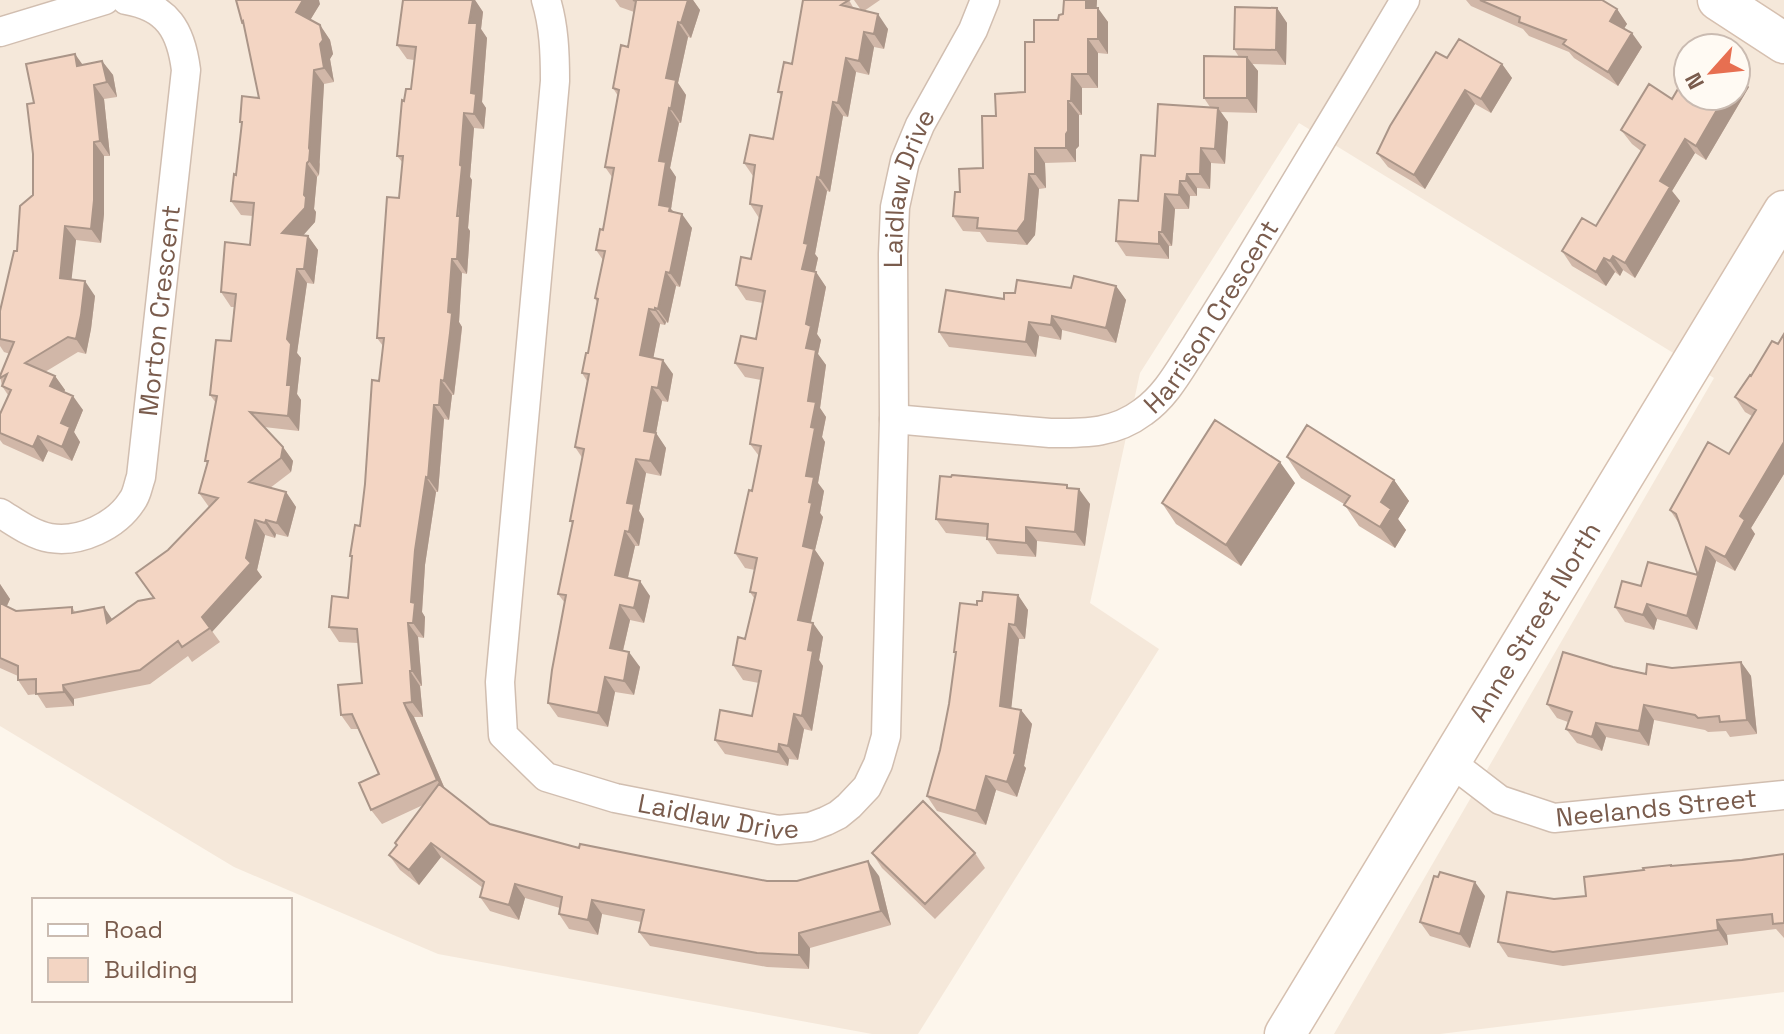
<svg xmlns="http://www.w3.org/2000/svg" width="1784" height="1034" font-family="'Space Grotesk',sans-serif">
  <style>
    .residential { fill: #f5e8da; fill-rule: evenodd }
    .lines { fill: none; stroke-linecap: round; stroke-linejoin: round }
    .street-casing { stroke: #d1beb0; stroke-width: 31 }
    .secondary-casing { stroke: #d6c0b0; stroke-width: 43 }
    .street { stroke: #fff; stroke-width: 28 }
    .secondary { stroke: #fff; stroke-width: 40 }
    .wall { fill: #d1b7a8 }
    .shaded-wall { fill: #aa9588 }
    .building { fill: #f3d5c3; stroke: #aa9588; stroke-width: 2 }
    .labels { text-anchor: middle; stroke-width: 7; stroke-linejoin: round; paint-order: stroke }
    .street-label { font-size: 26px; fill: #7a5c4d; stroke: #fffaf3 }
  </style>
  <rect width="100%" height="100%" fill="#fdf6ec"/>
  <path class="residential" d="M0 0H1784V992L1440 1034H1334L1714 378 1299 123 1140 373 1090 603 1159 649 918 1034H872L438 954 234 867 0 726ZM1688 48H1736V96H1688Z"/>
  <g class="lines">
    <defs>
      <g id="street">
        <path id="s1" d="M546 0C554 26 555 53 555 81L500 682 503 735 546 777 615 798 778 830 810 827 826 821 838 815 849 806 867 787 878 764 886 736 894 419 893 254 895 207 905 161 920 125 973 30 985 0"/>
        <path d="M0 32 105 0"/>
        <path id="s2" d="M894 419 1050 433C1084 433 1114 434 1143 412 1167 395 1180 369 1196 345 1210 323 1224 300 1238 278 1294 185 1350 93 1405 0"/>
        <path id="s3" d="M0 513C15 522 32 535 50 538 80 543 116 526 132 501 137 495 138 485 141 477L186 70C181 31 168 7 126 0"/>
        <path id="s4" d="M1449 761 1500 800 1554 818 1784 795"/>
      </g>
      <g id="secondary">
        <path d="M1718 0 1784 43"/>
        <path id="s5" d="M1285 1034 1784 211"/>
      </g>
    </defs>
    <use href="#street" class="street-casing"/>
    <use href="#secondary" class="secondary-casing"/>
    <use href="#street" class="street"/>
    <use href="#secondary" class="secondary"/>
  </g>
  <path class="wall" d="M403 0H475L483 12 481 29 487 38 482 102 486 108 484 129 474 128 470 177 472 180 468 228 470 231 467 274 462 273 459 322 462 327 460 348 454 395H452L449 420 444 419 438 492H436L425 565 422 612 425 617 424 638 418 637 422 686H420L423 717H414L445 789 490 824 579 848 767 881H797L879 876 891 925 810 948 809 969 767 967 650 946 639 932 641 922 602 914 598 935 569 929 559 914 560 908 525 898 519 920 490 911 480 897 483 888 441 857 419 885 400 870 389 855 397 846 395 843 423 805 382 824 371 810 379 774 359 729H351L341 715 362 683 358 643 339 642 329 627 348 598 352 559 350 556 360 526 379 381 383 346 377 338 399 198 403 163 397 156 404 101 411 89 414 60 407 59 397 45Z
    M615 0H693L700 10 691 38 688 37 678 83 686 95 681 123H679L670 168 676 177 671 209 692 228 680 287 676 286 668 323 666 322 665 325 660 324 653 358 673 374 668 402 662 401 656 433 666 448 661 476 646 473 639 511 644 519 639 546H635L628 578 650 596 644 623 630 620 623 651 640 667 634 695 615 692 608 727 558 717 548 703 565 603 558 594 573 524 570 521 583 459 575 447 587 381 582 373 588 353 597 302 595 298 603 260 596 250 603 230 612 177 605 167 618 96 613 88 628 47 634 12 620 7Z
    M803 0H849L854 9 861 10 854 0H880L864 11 888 29 884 49 874 47 869 75 856 72 848 117 843 116 830 192 827 191 815 254 818 258 815 272H816L826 287 817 334 821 340 818 354 826 365 820 408 826 417 822 437 825 442 818 483 824 491 820 513 823 517 815 550 824 563 811 622 823 637 819 660 823 666 812 731 804 729 798 760 789 759 788 766 725 754 715 740 752 716 759 683 743 680 733 665 745 639 754 598 750 592 755 570 745 568 735 553 752 491 759 456 750 444 761 380 745 377 735 363 756 339 763 303 746 300 736 285 751 259 759 218 750 204 753 176 744 163 773 139 782 96 778 92 792 64Z
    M1064 0H1097L1096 8 1108 22V54L1098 53V88H1082V115H1079V146L1076 149V162L1045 163 1046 188 1039 189 1035 235 1027 245 987 242 980 232 963 231 953 216 960 192 983 168 996 116 1025 92 1034 42 1063 14Z
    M1466 0H1602L1617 9 1627 24 1624 28 1642 47 1618 86 1574 58 1569 52 1529 36 1523 29 1471 6Z
    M320 4 310 20 320 25 330 40 333 54 330 59 334 82 324 84 319 162 320 164 319 175 317 177 314 209 316 212 315 222 303 235 308 236 318 250 314 284 307 283 297 353 301 358 297 394 301 400 299 431 264 427 283 447 293 461 291 472 270 488 286 492 296 507 288 537 276 534 275 538 265 535 257 570 262 577 212 631 220 642 192 662 188 656 150 684 74 699V706L46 708 37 694 28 695 18 680V676L0 668V584L10 599 7 606 16 611 72 607 75 612 112 619 154 598 168 550 209 507 199 493 207 463 205 461 216 403 210 395 231 341 234 307H231L221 292 250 245 253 216 241 215 231 201 236 175 242 125 240 122 259 98 244 25 242 22Z
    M1277 8 1287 23 1286 65 1252 64 1258 71 1257 113 1221 112 1228 122 1225 164 1211 163 1210 189 1197 188V196H1190L1189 209H1175L1172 246H1169V259L1126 256 1116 241 1138 201 1155 156 1210 107 1204 98 1239 57 1234 49Z
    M75 54 82 65 102 61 113 75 117 97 104 99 110 156H104V214L101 243 76 240 71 280 95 296 91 329 86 354 78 352 45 372 55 376 65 390 64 392 83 410 74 432 80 442 72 461 48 451 43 462 3 444 0 440V414L8 395 2 386 0 376 10 354 4 352 0 346V311L33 195 34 103Z
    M1447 58 1502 64 1512 78 1491 113 1475 104 1425 189 1388 167 1377 153Z
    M1749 87 1706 160 1695 153 1672 191 1680 201 1635 278 1623 270 1620 276 1615 272 1606 286 1572 266 1562 251 1596 226 1641 151 1632 144 1621 130 1672 99Z
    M1116 286 1126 300 1116 343 1062 330 1061 340 1039 336 1036 357 949 347 939 332 1015 293Z
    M1784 334V474L1751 528 1755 534 1735 571 1716 561 1697 630 1657 619 1654 630 1625 622 1615 607 1641 586 1698 575 1680 525 1670 510 1729 454 1752 416 1745 412 1735 397 1751 376 1778 344Z
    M1287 457 1394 480 1409 501 1398 519 1406 530 1395 548 1359 526 1344 504 1301 478Z
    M1295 483 1241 566 1176 524 1162 503Z
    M1069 488 1090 504 1085 546 1037 541 1036 557 997 554 987 539V537L946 533 936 519Z
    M1018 595 1028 610 1025 639H1019L1011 708 1021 710 1032 724 1024 766 1026 768 1017 797 996 790 986 825 937 811 927 796 940 750 949 704 956 654 954 652 977 605Z
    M1741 662 1751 676 1757 734 1730 737 1726 731 1708 732 1705 730 1654 720 1649 746 1606 737 1602 751 1577 743 1566 729 1568 722 1557 718 1547 704 1613 667 1646 674 1672 668Z
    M872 853H975L985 868 935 919 882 868Z
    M1784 854V938L1776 929 1727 935 1728 945 1563 966 1508 957 1498 942 1554 899 1586 896 1644 870Z
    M1485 896 1470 948 1430 936 1420 922Z"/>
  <path class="shaded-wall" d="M303 0H319L320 4 306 27 296 12Z
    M473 0H475L483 12 481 29 487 38 482 102 486 108 484 129 474 114 471 93 469 23Z
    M682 0H693L700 10 691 38 681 23Z
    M1086 0H1097L1096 22 1086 8Z
    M1098 8 1108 22V54L1098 39Z
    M1277 8 1287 23 1286 65 1276 50Z
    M1617 9 1627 24 1620 35 1610 21Z
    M878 14 888 29 884 49 874 34Z
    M678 22 688 37 678 83 686 95 681 123 671 109 666 78Z
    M320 25 330 40 333 54 330 59 334 82 324 68 320 44Z
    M864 32 874 47 869 75 859 61Z
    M1632 33 1642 47 1618 86 1608 72Z
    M1088 39 1098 53V88L1088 74Z
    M75 54 85 68 77 66Z
    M1247 57 1258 71 1257 113 1247 98Z
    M846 58 856 72 848 117 838 103Z
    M102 61 113 75 117 97 107 82Z
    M1502 64 1512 78 1491 113 1481 99Z
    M314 70 324 84 319 175 309 161V148Z
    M1739 72 1749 87 1706 160 1696 146 1725 96H1736V77Z
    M1072 74 1082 88V115L1071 101Z
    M94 85 104 99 110 156 100 141Z
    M1465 90 1475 104 1425 189 1414 175Z
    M1068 101 1079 115V146L1076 149V162L1066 148Z
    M833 102 843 116 830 192 820 178Z
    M669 108 679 123 670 168 676 177 671 209 680 222 659 205V161Z
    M1218 108 1228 122 1225 164 1215 149Z
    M464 113 474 128 470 177 472 180 468 228 470 231 467 274 457 259 460 165Z
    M1685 139 1695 153 1672 191 1680 201 1635 278 1625 263 1660 181Z
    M94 142 104 156V214L101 243 91 229Z
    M1035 148 1045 163 1046 188 1035 174Z
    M1201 148 1211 163 1210 189 1200 174Z
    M307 163 317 177 314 209 316 212 315 222 292 248 282 233 304 195Z
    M1029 174 1039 189 1035 235 1027 245 1017 231Z
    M1187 174 1197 188V196L1186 181Z
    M817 177 827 191 815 254 818 258 812 284 802 269 804 243Z
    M1180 181 1190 196 1189 209 1179 195Z
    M1165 194 1175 209 1172 246 1162 232Z
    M682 214 692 228 680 287 670 273Z
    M65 226 76 240 70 293 60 278Z
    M1159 232 1169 246V259L1159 244Z
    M308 236 318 250 314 284 304 269Z
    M1613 256 1623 270 1620 276 1610 261Z
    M1604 258 1615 272 1606 286 1596 272Z
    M452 259 462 273 459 322 462 327 454 395 444 381Z
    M297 269 307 283 297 353 301 358 297 394 301 400 299 431 288 416 287 385V339Z
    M666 272 676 286 668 323 658 309Z
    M816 272 826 287 817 334 821 340 818 354 826 365 820 408 826 417 822 437 825 442 818 483 824 491 820 513 823 517 815 550 824 563 808 634 798 620 803 546 809 502 806 476 811 427 808 401 806 324Z
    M85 281 95 296 91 329 86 354 76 339Z
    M1116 286 1126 300 1116 343 1106 328Z
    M655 308 666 322 665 325 655 310Z
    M649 309 660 324 651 370 640 355Z
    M1052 316 1062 330 1061 340 1051 325Z
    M1029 322 1039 336 1036 357 1026 342Z
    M663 360 673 374 668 402 658 388Z
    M55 376 65 390 60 401 50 386Z
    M441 380 452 395 449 420 439 405Z
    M652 387 662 401 656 433 666 448 661 476 650 461 644 431Z
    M73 396 83 410 74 432 80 442 72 461 62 447 61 423Z
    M434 405 444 419 438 492 428 478Z
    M38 436 48 451 43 462 33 447Z
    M1784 442V474L1751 528 1755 534 1735 571 1725 557 1740 516Z
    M283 447 293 461 291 472 281 458Z
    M636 459 646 473 639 511 644 519 639 546 629 532 627 503Z
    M1280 462 1295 483 1241 566 1226 545Z
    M426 477 436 492 425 565 422 612 425 617 424 638 413 623 411 602 415 550Z
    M1394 480 1409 501 1398 519 1406 530 1395 548 1380 527 1381 502Z
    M1079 489 1090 504 1085 546 1075 532Z
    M286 492 296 507 288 537 277 523Z
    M255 520 265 535 257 570 262 577 212 632 202 617 246 558Z
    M266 520 276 534 275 538 265 523Z
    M1026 527 1037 541 1036 557 1026 543Z
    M625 531 635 546 625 590 615 575Z
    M1706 547 1716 561 1697 630 1687 616Z
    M640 581 650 596 644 623 634 608Z
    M0 584 10 599 3 614 0 609Z
    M1018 595 1028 610 1025 639 1015 625Z
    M1647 604 1657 619 1654 630 1643 615Z
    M620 605 630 620 620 663 610 648Z
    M104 607 114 622 107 623Z
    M408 623 418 637 422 686 412 671Z
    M813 623 823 637 819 660 823 666 812 731 802 716 808 650Z
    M1009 624 1019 639 1010 720 1000 706Z
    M629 652 640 667 634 695 624 681Z
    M1741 662 1751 676 1757 734 1747 720Z
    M410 671 420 686 423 717 412 702Z
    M605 677 615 692 608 727 598 713Z
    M63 685 74 699V706L64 692Z
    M404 703 414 717 447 794 437 780Z
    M1644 705 1654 720 1649 746 1639 731Z
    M1021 710 1032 724 1024 766 1026 768 1017 797 1007 782 1014 753Z
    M794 714 804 729 798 760 788 746Z
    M1596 723 1606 737 1602 751 1592 737Z
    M779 744 789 759 788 766 778 752Z
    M986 776 996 790 986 825 976 811Z
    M431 843 441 857 419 885 409 870Z
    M868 861 879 876 891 925 881 911Z
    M1475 882 1485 896 1470 948 1460 934Z
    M515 884 525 898 519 920 509 905Z
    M592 900 602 914 598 935 588 920Z
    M1717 920 1727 935 1728 945 1718 930Z
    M799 933 810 948 809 969 799 955Z"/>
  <path class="building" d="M236 0H303L296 12 320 25 323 40 320 44 324 68 314 70 309 148 310 150 309 161 307 163 304 195 306 197 305 208 282 233 308 236 304 269H297L287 339 291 344 287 385H291L288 416 250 412 283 447 281 458 249 482 286 492 277 523 266 520 265 523 255 520 246 558 251 563 202 617 210 628 182 647 178 641 140 670 63 685 64 692 36 694V679L18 680V666L0 658V603L16 611 72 607V613L104 607 107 623 138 601 154 598 136 573 168 550 218 498 199 493 208 461H205L217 396 210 395 216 340 231 341 236 294 221 292 225 242 250 245 254 203 231 201 234 174 236 175 242 122H240L242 96 259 98 243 21 242 22Z
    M403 0H473L469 23H477L471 93 476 94 474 114 464 113 460 165 462 166 457 216H460L457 259H452L448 312 452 313 450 333 444 381 441 380 439 405H434L428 478 426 477 415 550 411 602 415 603 413 623H408L412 671H410L412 702 404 703 437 780 371 810 359 783 379 774 352 714 341 715 338 685 362 683 357 629 329 627 332 596 348 598 352 556H350L355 525 360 526 365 484 372 380 379 381 384 338H377L387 197 399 198 403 156H397L402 100 404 101 406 89H411L416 47 397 45Z
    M633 0H688L681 23 678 22 666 78 676 80 671 109 669 108 659 161 666 162 659 205 670 207 669 211 682 214 670 273 666 272 658 309 655 308V310L649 309 640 355 663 360 658 388 652 387 644 431 656 433 650 461 636 459 627 503 634 504 629 532 625 531 615 575 640 581 634 608 620 605 610 648 629 652 624 681 605 677 598 713 548 703 552 670 566 595 558 594 573 521H570L584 449 575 447 589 374 582 373 586 353H588L598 299 595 298 605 251 596 250 600 229 603 230 614 168 605 167 619 90 613 88 621 45 628 47 636 1Z
    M803 0H849L841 5 878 14 874 34 864 32 859 61 846 58 838 103 833 102 820 178 817 177 804 243 808 244 802 269 816 272 806 324 811 326 806 348 816 350 808 401 816 402 811 427 815 428 806 476 814 477 809 502 812 503 803 546 814 549 798 620 813 623 808 650 813 651 802 716 794 714 788 746 779 744 778 752 715 740 720 710 752 716 761 671 733 665 738 637 745 639 756 593 750 592 757 558 735 553 749 490 752 491 761 446 750 444 763 368 735 363 741 336 756 339 765 291 736 285 741 257 751 259 762 206 750 204 755 165 744 163 750 135 773 139 782 92H778L784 62 792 64Z
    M1064 0H1086V8H1098V39H1088V74H1072L1071 101H1068V131L1066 134V148H1035V174H1029L1025 220 1017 231 977 228 978 218 953 216 955 192H960L959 169 983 168 982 116H996L995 94 1025 92V42H1034V20H1058L1059 15 1063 14Z
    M1480 0H1602L1617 9 1610 21 1632 33 1608 72 1563 44 1566 40 1519 22 1520 17Z
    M1235 7 1277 8 1276 50 1234 49Z
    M1459 39 1502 64 1481 99 1465 90 1414 175 1377 153 1390 126 1436 52 1447 58Z
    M75 54 77 66 102 61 107 82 94 85 100 141 94 142V200L91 229 65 226 60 278 85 281 81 315 76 339 68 337 25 363 55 376 50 386 73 396 61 423 70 427 62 447 38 436 33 447 0 433V414L11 390 2 386 7 374 0 378V376L14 342 0 339V311L14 251H17L20 206 33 195V154L27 104 34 103 26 64Z
    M1204 56 1247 57V98H1204Z
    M1688 72V96H1725L1696 146 1685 139 1660 181 1670 187 1625 263 1613 256 1610 261 1604 258 1596 272 1562 251 1582 218 1596 226 1645 145 1621 130 1649 84 1672 99Z
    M1158 104 1218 108 1215 149 1201 148 1200 174H1187L1186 181H1180L1179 195 1165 194 1162 232H1159V244L1116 241 1119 200 1138 201 1141 155 1155 156Z
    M1074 276 1116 286 1106 328 1052 316 1051 325 1029 322 1026 342 939 332 946 290 1004 299V293H1015L1017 280 1071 288Z
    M1784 334V442L1740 516 1745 520 1725 557 1706 547 1687 616 1647 604 1643 615 1615 607 1622 581 1641 586 1648 562 1698 575 1676 514 1670 510 1708 442 1729 454 1756 410 1735 397 1750 375 1751 376 1772 341 1778 344Z
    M1215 420 1280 462 1226 545 1162 503Z
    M1307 425 1394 480 1381 502 1391 509 1380 527 1344 505 1350 496 1287 457Z
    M952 475 1067 485V488L1079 489 1075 532 1026 527V543L987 539 988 524 936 519 940 476 951 477Z
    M983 592 1018 595 1015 625 1009 624 1000 706 1021 710 1014 753 1016 754 1007 782 986 776 976 811 927 796 940 750 949 704 956 652H954L960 603 977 605V601H982Z
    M1563 652 1613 667 1646 674 1647 664 1672 668 1741 662 1747 720 1720 722 1719 716 1698 718 1695 715 1644 705 1639 731 1596 723 1592 737 1566 729 1572 712 1547 704Z
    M439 784 490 824 579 848 580 844 767 881H797L868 861 881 911 799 933V955L757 953 639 932 644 910 592 900 588 920 559 914 562 897 515 884 509 905 480 897 484 882 431 843 409 870 389 855 397 845 395 843Z
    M923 801 975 853 925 904 872 853Z
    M1784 854V923L1773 924 1772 914 1717 920 1718 930 1553 952 1498 942 1507 892 1554 899 1586 896 1584 877 1644 870 1643 868 1671 865V866L1742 860Z
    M1440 872 1475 882 1460 934 1420 922 1434 876 1438 877Z"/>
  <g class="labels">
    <g class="street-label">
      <text dy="9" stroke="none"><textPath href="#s1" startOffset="1744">Laidlaw Drive</textPath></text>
      <text dy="9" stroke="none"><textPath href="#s3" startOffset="344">Morton Crescent</textPath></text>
      <text dy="9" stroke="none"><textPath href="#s2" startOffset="372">Harrison Crescent</textPath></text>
      <text dy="9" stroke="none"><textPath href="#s5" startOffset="482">Anne Street North</textPath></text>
      <text dy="9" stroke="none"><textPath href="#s4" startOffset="224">Neelands Street</textPath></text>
      <text dy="9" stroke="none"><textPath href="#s1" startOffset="976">Laidlaw Drive</textPath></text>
    </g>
  </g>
  <rect x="32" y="898" width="260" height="104" fill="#fffaf3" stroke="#cabbb1" stroke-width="2"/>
  <rect x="48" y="924" width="40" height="12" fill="#ffffff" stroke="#cabbb1" stroke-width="2"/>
  <text x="104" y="938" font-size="24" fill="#7a5c4d">Road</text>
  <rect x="48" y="958" width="40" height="24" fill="#f3d5c3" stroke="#cabbb1" stroke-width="2"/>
  <text x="104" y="978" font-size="24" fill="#7a5c4d">Building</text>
  <g transform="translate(1712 72) rotate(243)"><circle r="38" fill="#fffaf3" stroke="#cabbb1" stroke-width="2"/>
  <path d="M0-6L14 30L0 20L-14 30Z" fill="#e76f51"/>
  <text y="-12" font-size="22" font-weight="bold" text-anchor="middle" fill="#7a5c4d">N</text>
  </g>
</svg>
